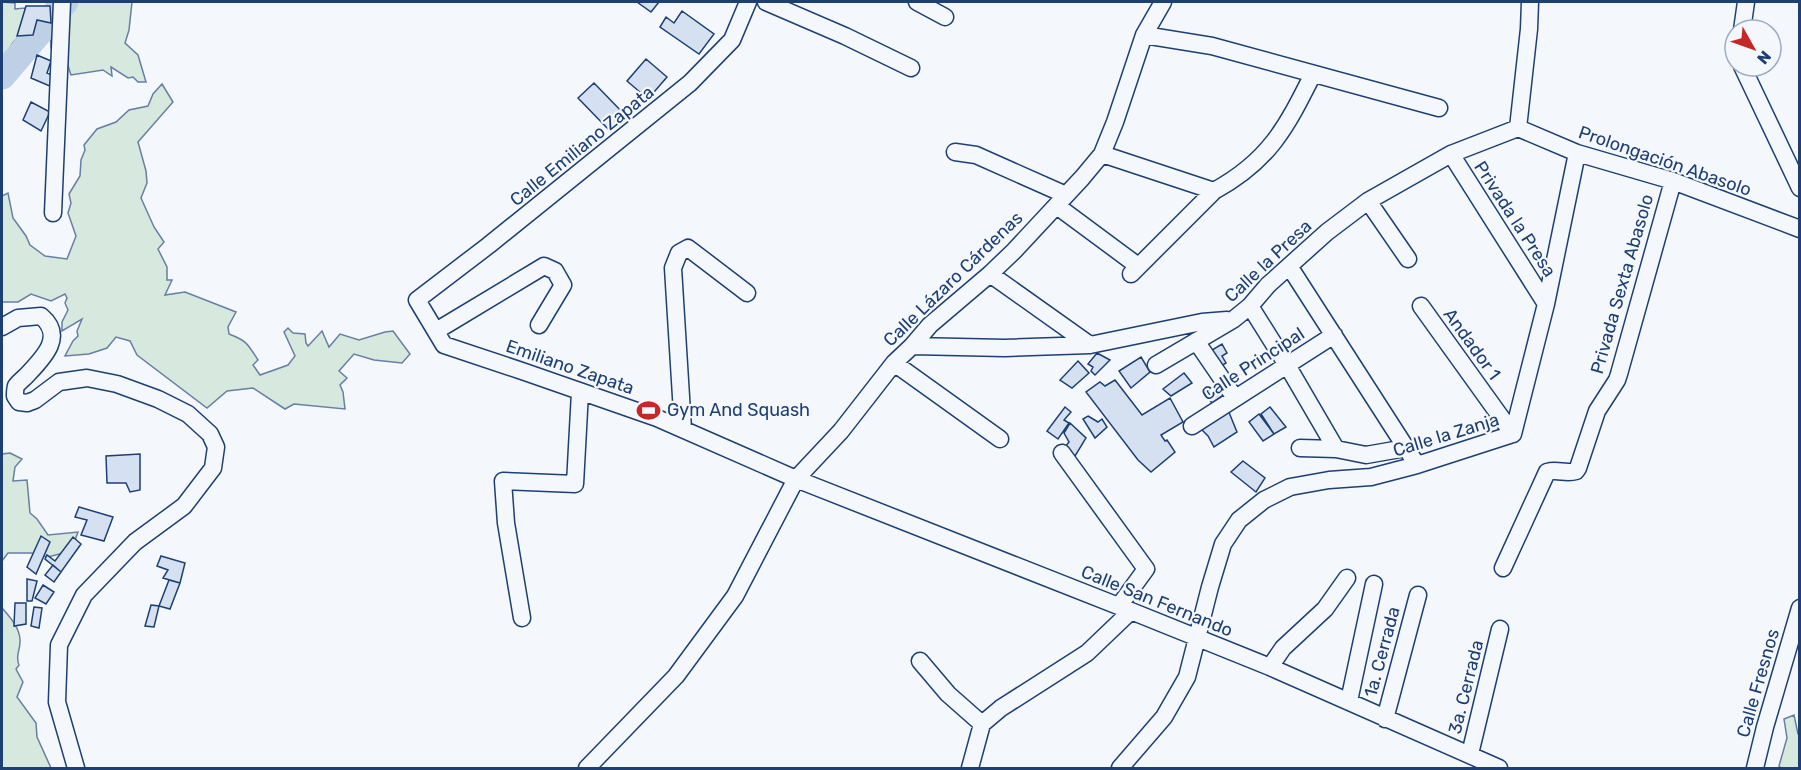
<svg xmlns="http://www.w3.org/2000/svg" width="1801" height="770" font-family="Rubik,sans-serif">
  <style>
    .green { fill: #d7e8df; stroke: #687fa3; stroke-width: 1.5 }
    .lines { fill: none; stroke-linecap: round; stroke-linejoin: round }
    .river { stroke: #bed0e5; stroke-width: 27 }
    .building { fill: #d5e0f0; stroke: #1d3f73; stroke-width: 1.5 }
    .minor-casing { stroke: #1d3f73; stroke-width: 19 }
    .minor { stroke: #f4f7fb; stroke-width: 16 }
    .labels { text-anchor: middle; stroke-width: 4.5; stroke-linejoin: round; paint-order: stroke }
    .street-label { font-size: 18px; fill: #1d3f73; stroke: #f4f7fb }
    .poi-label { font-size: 18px; fill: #1d3f73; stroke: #f4f7fb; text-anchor: start }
  </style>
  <rect width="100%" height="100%" fill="#f4f7fb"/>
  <path class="green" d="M2 2 15 3V9L25 8 24 31 12 44 2 65Z
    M61 2H132L129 30 125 43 138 55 146 82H138L133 77 128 78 111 67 112 76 103 70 71 75 68 66 51 48 50 27 52 13Z
    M162 84 173 102 138 142 146 171 147 183 141 198 154 227 164 242 158 249 167 267V280H172L165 295 185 292 236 312 228 327 229 334C247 341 247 343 258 360L253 365 260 375 288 365 295 356 284 332 288 328 293 333 305 334 306 343 308 346 322 331 329 347 340 334 359 340 385 332 393 331 410 354 402 363 374 360 354 354 339 371 347 378 340 385 343 392 345 409 294 404 285 409 253 388 227 391 207 408 137 355 130 341 116 337 107 348 89 354 65 356 73 341 78 336 77 331 82 319 62 331V322L68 310 65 303 67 298 65 294 51 301 31 294 18 302H2V196L8 193 13 218 26 236 30 245 45 256 67 259 76 236 68 213 71 203 69 194 80 176 81 160 85 150 84 145 97 129 116 122 129 110 148 106 153 94Z
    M10 453 22 459 15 467 13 481 27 480 30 513 37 519 48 535 78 532 71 551 48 557 31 553H8L2 561V454Z
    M2 608C9 616 21 629 20 642 20 651 15 656 19 665L16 669 23 682 17 697 36 723 37 737 51 768H2Z
    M1794 715 1798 734H1799V768H1781L1779 766 1787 738 1784 719Z"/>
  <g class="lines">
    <path class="river" d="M2 76 65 2"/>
  </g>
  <path class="building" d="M637 2H659L651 12Z
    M26 6H50L51 23 37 20 33 35 17 36Z
    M682 11 714 34 699 54 660 27 666 17 674 23Z
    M37 55 51 61 47 73 55 76 52 87 31 78Z
    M646 59 667 77 648 99 627 81Z
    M594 83 625 115 609 130 578 98Z
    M31 102 50 112 41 131 23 120Z
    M1222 344 1227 353 1222 356 1226 363 1216 369 1207 353Z
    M1097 353 1110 360 1095 375 1091 371 1093 367 1088 364Z
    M1141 357 1150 372 1131 388 1119 371Z
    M1078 361 1089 373 1072 388 1060 380Z
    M1184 373 1192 383 1171 396 1163 389Z
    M1115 380 1142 415 1170 398 1183 422 1161 435 1165 441 1167 440 1175 452 1151 472 1138 460 1086 392 1100 382 1105 386Z
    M1222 381 1229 391 1212 403 1208 398 1211 397 1207 391Z
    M1065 407 1071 412 1064 420 1069 423 1058 439 1047 431Z
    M1270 407 1286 427 1274 434 1261 414Z
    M1228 410 1237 432 1214 447 1208 436 1200 428Z
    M1259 414 1274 434 1263 441 1249 422Z
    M1088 416 1098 422 1102 419 1107 427 1095 438 1083 419Z
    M1070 423 1086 438 1072 461 1059 455 1069 442 1064 433Z
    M140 454V490L130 492 126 483H107L106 456Z
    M1243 461 1265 478 1256 492 1231 472Z
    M79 507 113 517 104 541 81 535 87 520 75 517Z
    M41 536 50 542 36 574 27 567Z
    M73 537 81 544 61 572 45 559 47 555 55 561Z
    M161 556 185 563 180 583 163 578 168 570 157 566Z
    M53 565 61 572 54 582 45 575Z
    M27 579 37 581 32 601H27Z
    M169 580 180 583 170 609 159 606Z
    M43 585 54 592 46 604 35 598Z
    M15 603H26V624L14 626Z
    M151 605 159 606 154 627 145 626Z
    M34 607 42 608 39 628 31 626Z"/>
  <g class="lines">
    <defs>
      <path id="minor" d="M748 2 732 40 690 83 489 245 417 300 444 345 522 371 657 418 796 479 1131 611 1270 667 1499 768
        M766 2 845 36 911 68
        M917 2 945 17
        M1742 30 1746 2
        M1144 35 1212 46 1439 108
        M1742 66 1800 188
        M1518 128 1577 153 1673 181 1800 229
        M1518 128 1529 29 1530 2
        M955 152 976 155 1066 195
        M1102 154 1214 191C1269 161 1286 128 1313 74
        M1451 154 1546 304
        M1368 201 1408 259
        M1057 206 1138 266
        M53 213 62 2
        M1289 266 1417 465
        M990 274 1090 345
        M1131 274 1214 191
        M1250 306 1287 365 1336 449
        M1421 306 1513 434
        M2 327 18 318 41 316C66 337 42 359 26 376 23 379 18 383 16 386 15 389 15 393 15 396L19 402 27 403 35 400 59 382 87 378 117 384 158 399 188 414 210 434 216 447 213 468 184 506 135 542 84 595 59 645 57 702 76 768
        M436 331 544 266 555 271 563 285 539 325
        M1196 341 1235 398
        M912 346 1005 348 1090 345 1202 322 1227 320
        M894 363 1000 439
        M1156 365 1234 319 1250 306 1268 285 1327 232 1368 201 1451 154 1518 128
        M1192 426 1334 335
        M683 429 673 268 679 253 688 248 747 293
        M1513 434 1546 304 1577 153
        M1300 448 1336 449 1366 455 1406 448
        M1062 453 1146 569 1119 606
        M1503 568 1547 472C1557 469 1566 474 1576 471L1578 468 1597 411 1617 380 1619 374 1673 181
        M522 618 506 523 503 481 575 484 580 392
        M920 661 948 694 982 724
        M1270 667 1283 648 1325 609 1347 578
        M1349 701 1374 584
        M1385 719 1418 595
        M1470 754 1500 629
        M587 768 676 676 735 596 796 479 841 431 894 363 912 346 930 325 990 274 1014 251 1082 178 1102 154 1115 122 1144 35 1163 2
        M970 768 982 724 1001 708 1087 653 1131 611
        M1120 768 1164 717 1187 677 1210 587 1223 544 1239 520 1264 500 1290 487 1329 480 1371 477 1417 465 1513 434
        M1755 768 1765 727 1800 608"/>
    </defs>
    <use href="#minor" class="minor-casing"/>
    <use href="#minor" class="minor"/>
  </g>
  <defs>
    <symbol id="stadium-bare" viewBox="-9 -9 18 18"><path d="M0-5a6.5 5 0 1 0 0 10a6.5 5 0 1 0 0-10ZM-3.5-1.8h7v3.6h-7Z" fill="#c62828" stroke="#f4f7fb" stroke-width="2.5" paint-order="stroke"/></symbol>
  </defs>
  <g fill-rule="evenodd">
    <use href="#stadium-bare" x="632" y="394" width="33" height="33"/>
  </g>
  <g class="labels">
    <g class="street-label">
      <text transform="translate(582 146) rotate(-39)" y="6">Calle Emiliano Zapata</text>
      <text transform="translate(1665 161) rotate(19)" y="6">Prolongación Abasolo</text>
      <text transform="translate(1515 219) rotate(57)" y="6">Privada la Presa</text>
      <text transform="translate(1268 261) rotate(-43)" y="6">Calle la Presa</text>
      <text transform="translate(953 279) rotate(-44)" y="6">Calle Lázaro Cárdenas</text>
      <text transform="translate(1622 284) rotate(-74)" y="6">Privada Sexta Abasolo</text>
      <text transform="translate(1472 344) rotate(54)" y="6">Andador 1</text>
      <text transform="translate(1253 364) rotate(-33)" y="6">Calle Principal</text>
      <text transform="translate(570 367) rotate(19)" y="6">Emiliano Zapata</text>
      <text transform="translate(1446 435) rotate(-17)" y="6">Calle la Zanja</text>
      <text transform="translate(1157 601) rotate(22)" y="6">Calle San Fernando</text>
      <text transform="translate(1382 652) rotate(-75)" y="6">1a. Cerrada</text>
      <text transform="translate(1758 683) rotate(-74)" y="6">Calle Fresnos</text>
      <text transform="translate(1466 687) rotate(-76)" y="6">3a. Cerrada</text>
    </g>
    <g class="poi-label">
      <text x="667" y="416">Gym And Squash</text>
    </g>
  </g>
  <rect width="1801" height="770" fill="none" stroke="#1d3f73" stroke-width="6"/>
  <g transform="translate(1753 48) rotate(130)"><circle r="28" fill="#f4f7fb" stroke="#9eadc5" stroke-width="1.5"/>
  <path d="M0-4.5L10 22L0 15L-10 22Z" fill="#c62828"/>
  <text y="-9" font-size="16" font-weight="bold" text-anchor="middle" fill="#1d3f73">N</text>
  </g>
</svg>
